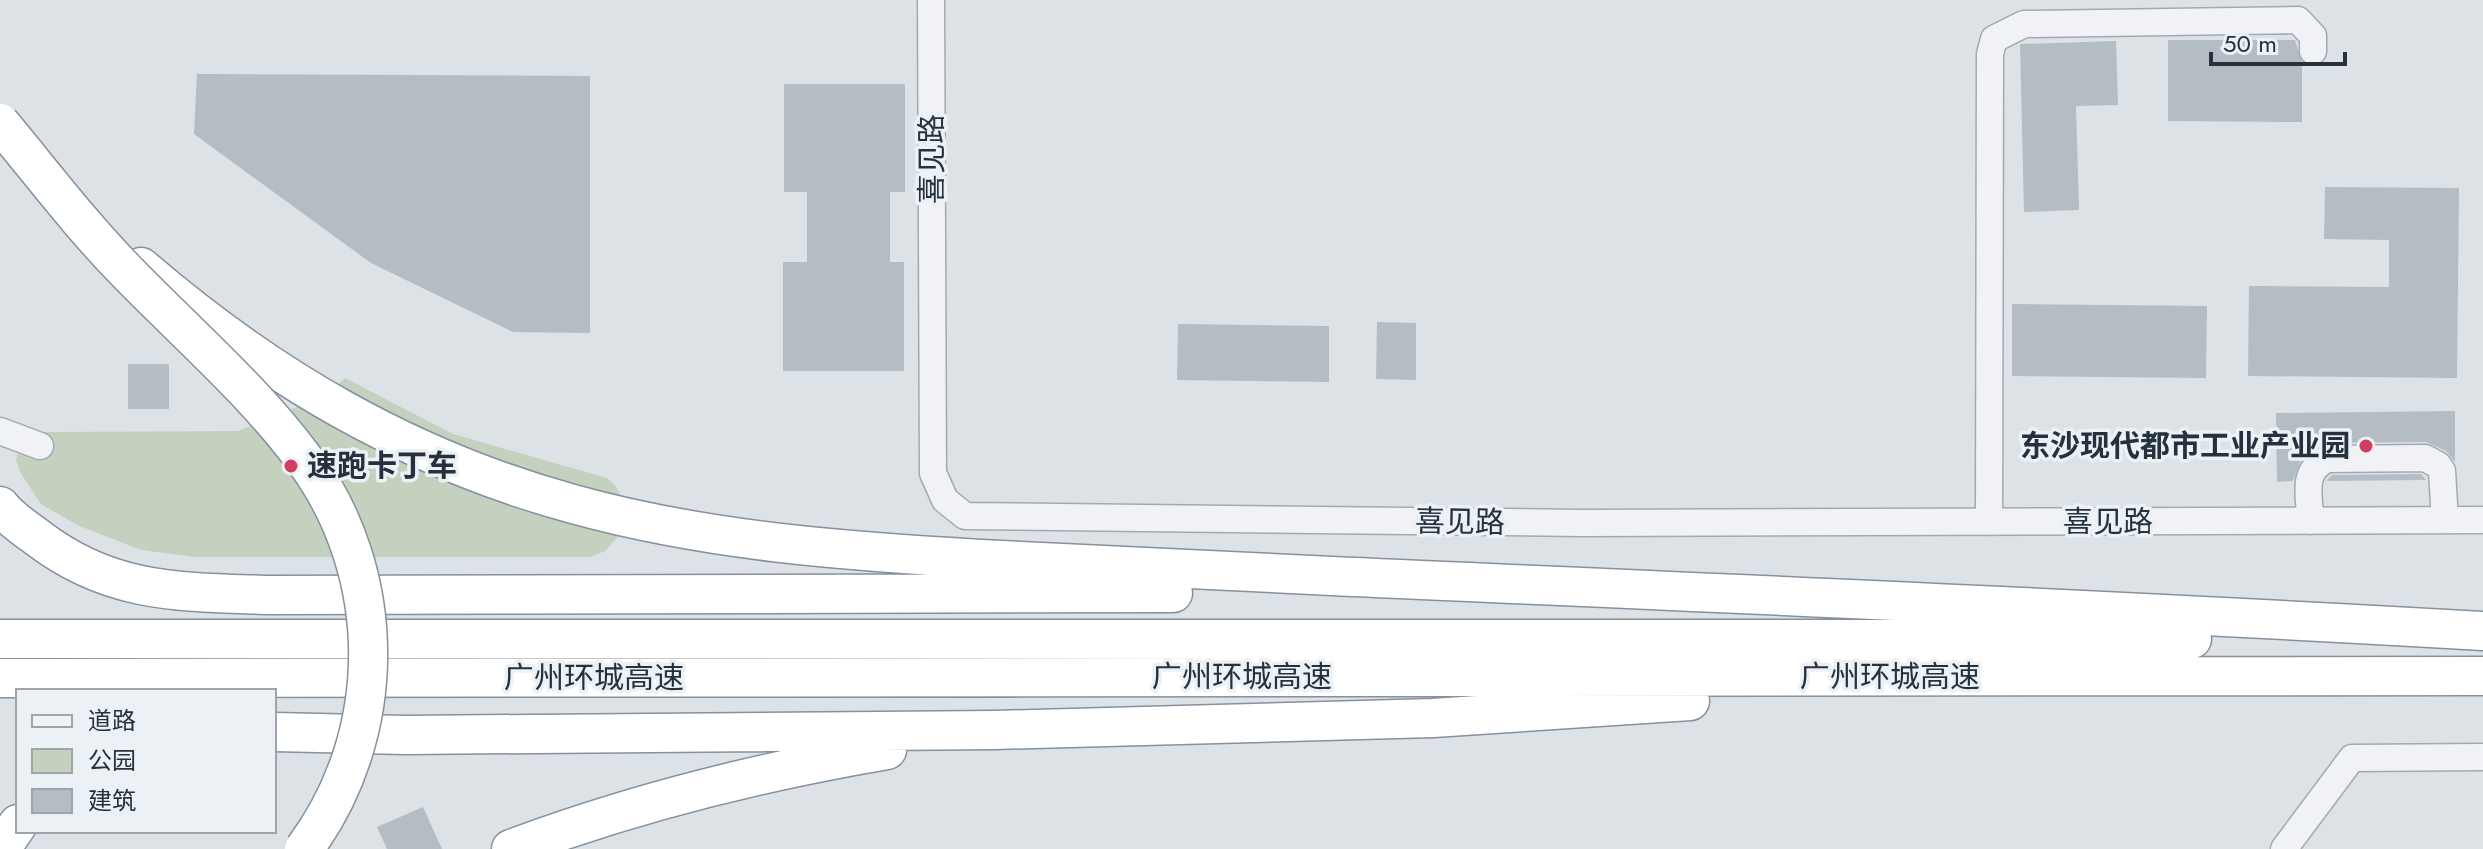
<svg xmlns="http://www.w3.org/2000/svg" width="2483" height="849" font-family="Jost,'Noto Sans SC',sans-serif">
  <style>
    .green { fill: #c4d1be }
    .building { fill: #b4bcc4 }
    .lines { fill: none; stroke-linecap: round; stroke-linejoin: round }
    .minor-casing { stroke: #a2a9b1; stroke-width: 29 }
    .highway-casing { stroke: #84919e; stroke-width: 41 }
    .minor { stroke: #f0f2f6; stroke-width: 26 }
    .highway { stroke: #fff; stroke-width: 38 }
    .highway-bridge-casing { stroke: #84919e; stroke-width: 41; stroke-linecap: butt }
    .highway-bridge { stroke: #fff; stroke-width: 38 }
    .poi-dot { fill: #d23d60; stroke: #ecf1f5; stroke-width: 3 }
    .labels { text-anchor: middle; stroke-width: 7; stroke-linejoin: round; paint-order: stroke }
    .street-label { font-size: 30px; fill: #26313e; stroke: #ecf1f5 }
    .poi-label { font-size: 30px; font-weight: bold; fill: #26313e; stroke: #ecf1f5; text-anchor: end }
  </style>
  <rect width="100%" height="100%" fill="#dde2e7"/>
  <path class="green" d="M345 378 453 434 607 478C627 492 622 511 621 533L605 551 590 557H195L141 550 77 525 41 504 20 472 16 460 19 448 38 432 238 431 328 394Z"/>
  <path class="building" d="M2168 40H2295L2302 62V122L2168 121Z
    M2116 41 2118 105 2076 106 2079 210 2024 212 2020 44Z
    M197 74 590 76V333L513 332 371 263 194 134Z
    M784 84H905V192H890V262H904V371H783V262H807V192H784Z
    M2325 187 2459 188 2457 378 2248 376 2249 286 2389 287V240L2324 239Z
    M2012 304 2207 306 2206 378 2012 376Z
    M1377 322 1416 323V380L1376 379Z
    M1178 324 1329 326V382L1177 380Z
    M128 364H169V409H128Z
    M2455 411V462L2446 451 2426 442 2327 443 2310 451 2301 460 2293 481 2277 482 2276 413Z
    M2421 474 2426 480 2326 481 2332 475Z
    M423 807 442 849H387L377 827Z"/>
  <g class="lines">
    <defs>
      <path id="minor" d="M931 0 933 473 945 500 965 516 1583 523 2483 520
        M0 431 40 446
        M2311 521C2309 497 2301 471 2327 459L2425 458 2438 465 2442 471 2445 520
        M1989 522 1990 54 1994 39 2024 24 2298 20 2313 36V51
        M2284 849 2352 758 2483 757"/>
      <path id="highway" d="M141 267C270 378 409 459 573 504 706 541 844 551 981 559 1098 565 1215 571 1332 576 1716 593 2100 609 2483 631
        M0 506C10 519 25 528 38 538 111 594 181 592 269 595L1173 593
        M0 639H2192
        M0 678 2483 676
        M274 732 406 735 995 730 1433 718 1690 701
        M1 849 18 824
        M511 849C634 803 758 772 887 750"/>
    </defs>
    <use href="#minor" class="minor-casing"/>
    <use href="#highway" class="highway-casing"/>
    <use href="#minor" class="minor"/>
    <use href="#highway" class="highway"/>
    <defs>
      <path id="highway-bridge" d="M0 123C41 172 80 224 125 270 185 332 253 390 304 459 390 575 389 735 304 849"/>
    </defs>
    <use href="#highway-bridge" class="highway-bridge-casing"/>
    <use href="#highway-bridge" class="highway-bridge"/>
  </g>
  <g class="poi-dot">
    <circle cx="2366" cy="446" r="8"/>
    <circle cx="291" cy="466" r="8"/>
  </g>
  <g class="labels">
    <g class="street-label">
      <text transform="translate(932 159) rotate(-90)" y="10">喜见路</text>
      <text transform="translate(1460 522) rotate(1)" y="10">喜见路</text>
      <text x="2108" y="532">喜见路</text>
      <text x="1242" y="687">广州环城高速</text>
      <text x="1890" y="687">广州环城高速</text>
      <text x="594" y="688">广州环城高速</text>
    </g>
    <g class="poi-label">
      <text x="2350" y="456">东沙现代都市工业产业园</text>
      <text x="307" y="476" text-anchor="start">速跑卡丁车</text>
    </g>
  </g>
  <rect x="16" y="689" width="260" height="144" fill="#ecf1f5" stroke="#9da4ac" stroke-width="2"/>
  <rect x="32" y="715" width="40" height="12" fill="#f0f2f6" stroke="#9da4ac" stroke-width="2"/>
  <text x="88" y="729" font-size="24" fill="#26313e">道路</text>
  <rect x="32" y="749" width="40" height="24" fill="#c4d1be" stroke="#9da4ac" stroke-width="2"/>
  <text x="88" y="769" font-size="24" fill="#26313e">公园</text>
  <rect x="32" y="789" width="40" height="24" fill="#b4bcc4" stroke="#9da4ac" stroke-width="2"/>
  <text x="88" y="809" font-size="24" fill="#26313e">建筑</text>
  <path d="M2211 52v12h134v-12" fill="none" stroke="#26313e" stroke-width="4"/>
  <text x="2223" y="52" font-size="24" fill="#26313e" stroke="#ecf1f5" stroke-width="6" paint-order="stroke">50 m</text>
</svg>
